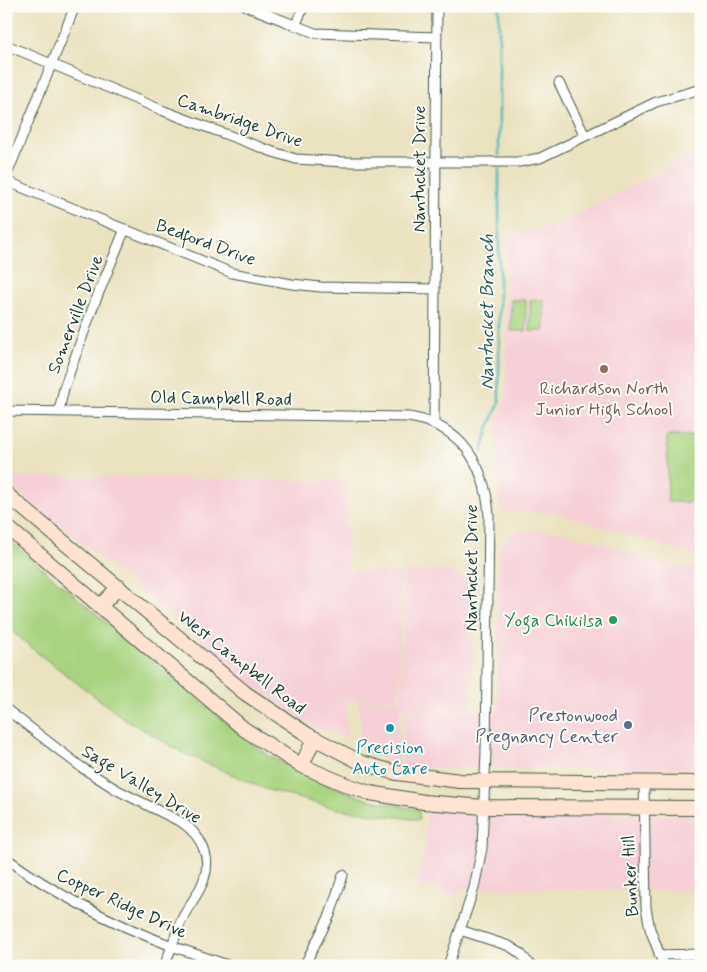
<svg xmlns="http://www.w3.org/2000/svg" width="707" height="972" font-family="Mynerve,sans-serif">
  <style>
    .built { fill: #f6cfd7 }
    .green { fill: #a8d37f; stroke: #64885a }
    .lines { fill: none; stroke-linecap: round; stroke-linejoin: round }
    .stream { stroke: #42b2bb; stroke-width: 2.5 }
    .street-casing { stroke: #3e5649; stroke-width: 11 }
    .secondary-casing { stroke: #3e5649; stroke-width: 16 }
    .street { stroke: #fff; stroke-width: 9 }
    .secondary { stroke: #fee3d2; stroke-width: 14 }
    .education-dot { fill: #8d6e63; stroke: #fdfcf7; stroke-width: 2 }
    .leisure-dot { fill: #2e9e5b; stroke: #fdfcf7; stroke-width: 2 }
    .service-dot { fill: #5c6f8a; stroke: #fdfcf7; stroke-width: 2 }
    .culture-dot { fill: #0f9aa8; stroke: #fdfcf7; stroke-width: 2 }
    .labels { text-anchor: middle; stroke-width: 4; stroke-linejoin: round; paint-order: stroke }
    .street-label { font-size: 18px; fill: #1f3d34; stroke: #fdfcf7 }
    .education-label { font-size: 18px; fill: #785e54; stroke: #fdfcf7 }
    .leisure-label { font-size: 18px; fill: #27864d; stroke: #fdfcf7; text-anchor: end }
    .service-label { font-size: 18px; fill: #4e5e75; stroke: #fdfcf7; text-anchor: end }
    .culture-label { font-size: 18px; fill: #0d838f; stroke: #fdfcf7 }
    .water-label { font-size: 19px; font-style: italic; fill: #2a605c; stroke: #fdfcf7 }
  </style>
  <rect width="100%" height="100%" fill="#fdfcf7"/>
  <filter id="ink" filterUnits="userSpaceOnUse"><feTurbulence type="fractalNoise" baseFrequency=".02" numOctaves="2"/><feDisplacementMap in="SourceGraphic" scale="10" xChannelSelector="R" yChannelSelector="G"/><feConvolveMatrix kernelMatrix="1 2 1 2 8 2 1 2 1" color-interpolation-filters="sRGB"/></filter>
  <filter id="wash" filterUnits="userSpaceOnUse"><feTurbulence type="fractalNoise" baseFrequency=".0096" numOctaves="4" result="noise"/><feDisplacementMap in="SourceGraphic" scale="20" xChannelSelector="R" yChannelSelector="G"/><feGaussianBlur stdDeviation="1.12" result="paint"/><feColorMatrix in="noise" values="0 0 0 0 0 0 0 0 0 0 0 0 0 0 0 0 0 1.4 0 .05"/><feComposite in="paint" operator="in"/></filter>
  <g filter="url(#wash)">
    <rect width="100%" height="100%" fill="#ebe2c0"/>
    <path class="built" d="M701 155V558L559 513 499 511 497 420 506 399 507 238 565 221 683 159Z
      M34 476 346 481 348 570 401 573 399 699 346 700 347 738 312 726 250 684 181 623 6 482 12 478Z
      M528 529 565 532 678 567H701V768H403L404 711H498L499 548 513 532Z
      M447 571 475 583 470 710 400 708V762H390L361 743 359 701H401L403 572Z
      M427 810 500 814 701 815V891L462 888 459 897 416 884 426 849Z"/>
    <path class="green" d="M511 300H526V331H511Z
      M530 300H544V331H530Z
      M667 436H701V502H668Z
      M6 538 225 722 264 753 314 780 366 799 419 810V820L337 809 265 789 183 753 122 717 39 654 6 626Z"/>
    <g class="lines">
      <path class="stream" d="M499 6V155
        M482 452 488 429 499 404V169"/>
    </g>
  </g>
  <g filter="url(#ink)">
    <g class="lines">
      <defs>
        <path id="street" d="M246 6 315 33 437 37
          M295 26 304 6
          M6 45 164 111 273 152 296 159 345 162H519L540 158 656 102 701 89
          M559 83 585 136
          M6 177 75 6
          M6 181 232 273 292 284 321 287 435 289
          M6 411 409 417C462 426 485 464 489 515L486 751 482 848 474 888 448 966
          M59 411 64 388 93 307 125 229
          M434 423 437 6
          M6 709 81 767 117 790 183 823C201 836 212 857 204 879 200 893 188 906 182 919 175 935 171 951 164 966
          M644 782 646 908 650 929 664 966
          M6 858C56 895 114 924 172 946 191 953 211 959 230 966
          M460 930 509 946 520 953 531 966
          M659 955 701 954
          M304 966 330 915 343 875"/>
        <path id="secondary" d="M6 494 245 693 308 735 362 763 397 773 460 781 701 783
          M6 526 244 729 300 765 349 786 370 793 424 802 484 807 701 808
          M100 606 119 587
          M302 765 314 739"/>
      </defs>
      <use href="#street" class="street-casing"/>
      <use href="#secondary" class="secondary-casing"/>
      <use href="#street" class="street"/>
      <use href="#secondary" class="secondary"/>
    </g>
  </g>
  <circle class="education-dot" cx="604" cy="369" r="5"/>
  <circle class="leisure-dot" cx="613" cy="620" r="5"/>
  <circle class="service-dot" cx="628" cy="725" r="5"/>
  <circle class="culture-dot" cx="390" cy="728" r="5"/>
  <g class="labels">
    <g class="street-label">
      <text transform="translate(240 120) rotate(19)" y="6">Cambridge Drive</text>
      <text transform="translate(419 169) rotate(-90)" y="6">Nantucket Drive</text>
      <text transform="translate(206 242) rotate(20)" y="6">Bedford Drive</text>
      <text transform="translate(75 314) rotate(-69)" y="6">Somerville Drive</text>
      <text transform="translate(221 398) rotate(1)" y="6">Old Campbell Road</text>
      <text transform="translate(471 568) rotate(-90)" y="6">Nantucket Drive</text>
      <text transform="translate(242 662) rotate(38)" y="6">West Campbell Road</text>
      <text transform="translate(142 784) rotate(31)" y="6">Sage Valley Drive</text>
      <text transform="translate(630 876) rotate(-93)" y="6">Bunker Hill</text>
      <text transform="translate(122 903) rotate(25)" y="6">Copper Ridge Drive</text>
    </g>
    <g class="education-label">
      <text x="604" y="394">Richardson North<tspan x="604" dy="21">Junior High School</tspan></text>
    </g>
    <g class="leisure-label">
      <text x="603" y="626">Yoga Chikilsa</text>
    </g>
    <g class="service-label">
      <text x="618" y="721">Prestonwood<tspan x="618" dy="21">Pregnancy Center</tspan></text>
    </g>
    <g class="culture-label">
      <text x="390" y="753">Precision<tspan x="390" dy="21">Auto Care</tspan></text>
    </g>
    <g class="water-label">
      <text transform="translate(486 312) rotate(-90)" y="7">Nantucket Branch</text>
    </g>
  </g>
  <rect width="707" height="972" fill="none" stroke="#fdfcf7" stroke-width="25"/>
</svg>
